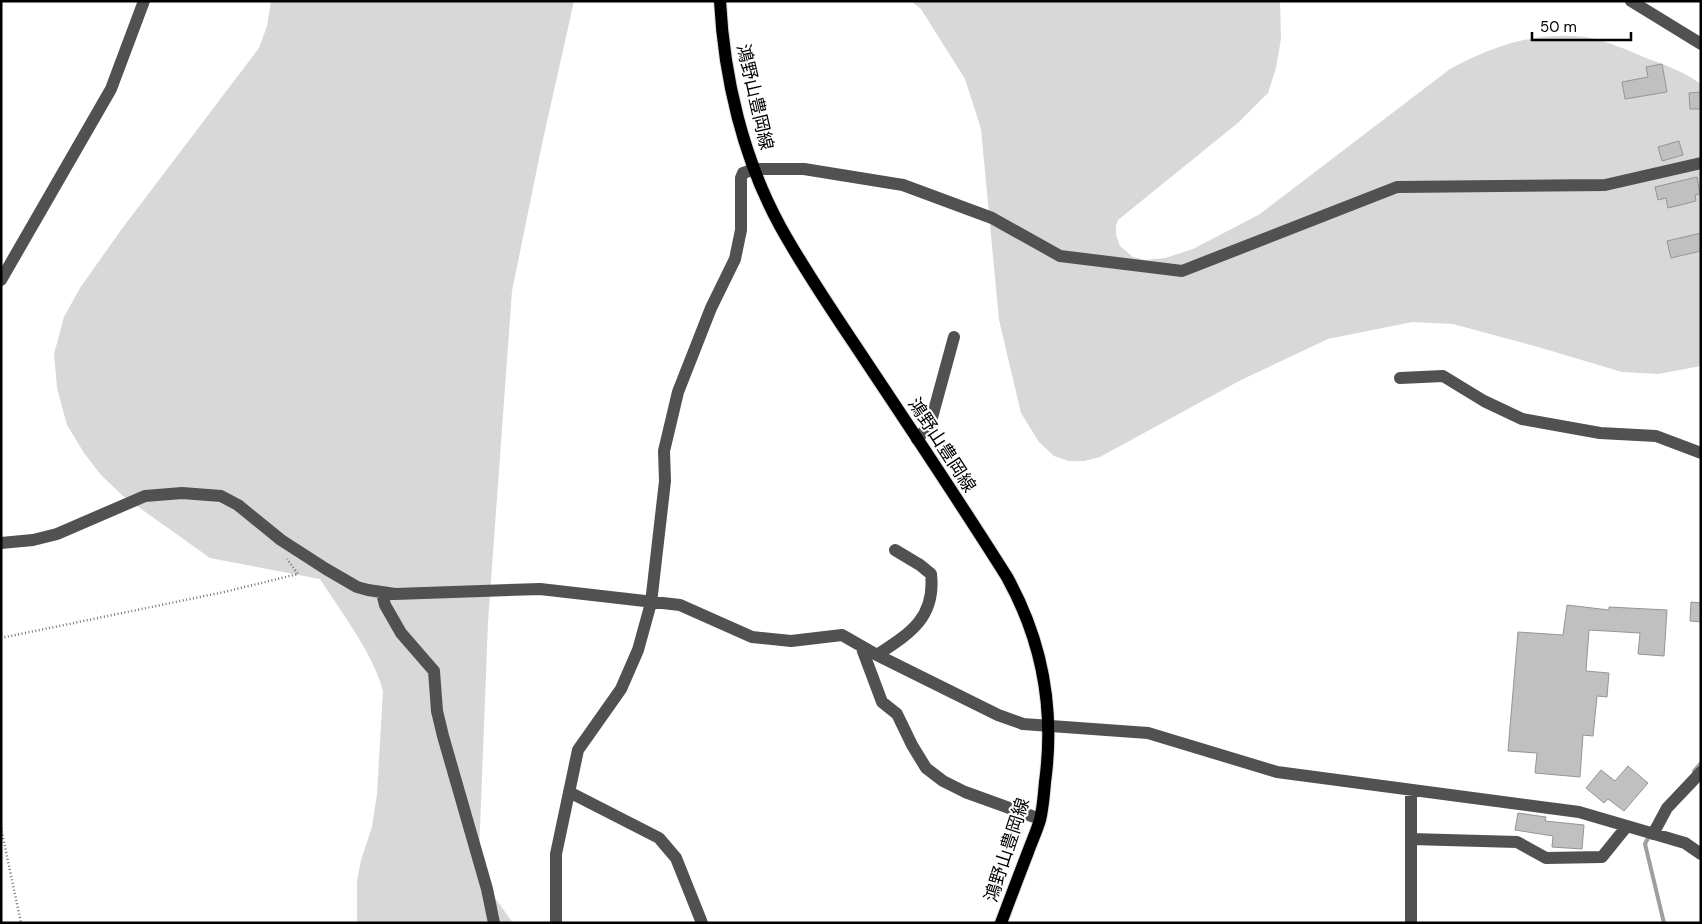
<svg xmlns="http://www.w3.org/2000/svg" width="1702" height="924" font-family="'DM Sans','Noto Sans JP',sans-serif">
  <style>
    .green { fill: #d8d8d8 }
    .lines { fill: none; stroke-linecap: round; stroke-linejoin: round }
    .stream { stroke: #9f9f9f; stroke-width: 4 }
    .building { fill: #c0c0c0; stroke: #959595 }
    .major-casing { stroke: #dbdbdb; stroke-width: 14 }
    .path { stroke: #737373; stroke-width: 2.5; stroke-dasharray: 1 2.5; stroke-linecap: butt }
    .minor { stroke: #515151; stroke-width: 12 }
    .major { stroke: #000; stroke-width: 12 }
    .labels { text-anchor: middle; stroke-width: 4; stroke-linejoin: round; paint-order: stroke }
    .street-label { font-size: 18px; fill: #000; stroke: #fff }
  </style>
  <rect width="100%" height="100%" fill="#fff"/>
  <path class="green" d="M271 1H574L542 144 512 291 488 622 479 854 495 898 513 923H357V881L361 860 372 827 377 794 383 691C373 653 341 612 320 579L210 558 123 496 101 475 84 453 67 425 57 388 54 354 64 317 80 288 121 230 259 48 267 26Z
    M911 1H1280L1281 39 1276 68 1268 93 1239 122 1118 220 1116 226V235L1120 246 1133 257 1145 260 1165 258 1193 249 1260 214 1450 69C1492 46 1536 31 1585 37 1601 39 1631 51 1646 58 1666 65 1684 72 1701 84V366L1658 374 1622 372 1538 347 1453 324 1412 322 1328 339 1241 380 1100 457 1084 461H1069L1054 456 1039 442 1021 413 999 320 981 129 965 79 921 9Z"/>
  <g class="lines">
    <path class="stream" d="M1694 771 1701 763
      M1649 836 1645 844 1664 923"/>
  </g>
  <path class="building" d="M1662 64 1667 92 1625 99 1622 82 1648 77 1646 67Z
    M1701 92V109H1690L1689 93Z
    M1679 141 1683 155 1662 161 1658 147Z
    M1697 177 1700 194 1695 195 1696 201 1668 208 1666 198 1658 200 1655 187Z
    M1701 233V251L1671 258 1667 241Z
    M1691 602 1701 603V622L1690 621Z
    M1567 605 1609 610V607L1667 610 1664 656 1638 654 1640 633 1589 630 1586 671 1609 673 1607 697 1597 696 1593 736 1583 735 1580 777 1535 773 1537 753 1508 751 1518 632 1563 635Z
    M1628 766 1648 783 1624 811 1608 799 1604 803 1586 788 1601 770 1615 781Z
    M1518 813 1546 817 1545 821 1584 825 1582 849 1552 847 1553 836 1515 830Z"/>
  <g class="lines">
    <defs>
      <path id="major" d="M720 1C724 78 743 158 780 226 807 275 840 322 871 369 917 438 963 507 1007 577 1043 642 1055 709 1045 782 1044 794 1043 808 1040 820 1037 830 1032 841 1028 852 1019 875 1010 899 1001 923"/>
    </defs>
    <use href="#major" class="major-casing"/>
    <path class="path" d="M1 638 224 592 298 574 287 559
      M1 828 21 923"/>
    <path class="minor" d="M1631 1 1701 44
      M1 280 111 89 144 1
      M1400 378 1443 376 1484 401 1522 419 1600 433 1656 436 1701 453
      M917 439 930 425 954 337
      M1 543 33 540 57 534 145 496 182 493 221 496 238 505 281 540 326 569 357 587 368 590 395 594 540 589 680 605 752 637 791 641 842 635 877 655 998 715 1023 724 1148 733 1277 772 1579 812 1685 843 1701 854
      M382 593 385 605 401 633 434 671 437 711 443 736 487 889 494 923
      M861 646 882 702 897 714 912 745 926 768 943 781 965 792 1040 819
      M877 655C909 634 936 618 931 574L920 565 895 550
      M569 792 659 838 676 858 702 923
      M1653 834 1667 808 1701 772
      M1411 839 1517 842 1546 858 1602 857 1627 826
      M556 923V854L578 750 621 689 638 650 651 603 665 481 664 451 678 392 711 308 735 259 741 230V178L743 173 755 169H804L903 185 992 218 1060 256 1182 271 1397 187 1605 185 1701 163
      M1411 923V791"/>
    <use href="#major" class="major"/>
  </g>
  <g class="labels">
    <g class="street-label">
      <text transform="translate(755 97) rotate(77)" y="6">鴻野山豊岡線</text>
      <text transform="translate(942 445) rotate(57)" y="6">鴻野山豊岡線</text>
      <text transform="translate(1007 850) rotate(-72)" y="6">鴻野山豊岡線</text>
    </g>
  </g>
  <rect width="1702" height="924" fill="none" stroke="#000000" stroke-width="5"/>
  <path d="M1532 32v8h99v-8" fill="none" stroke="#000000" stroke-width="2.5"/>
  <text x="1540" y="32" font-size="15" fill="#000000" stroke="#ffffff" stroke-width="4" paint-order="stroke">50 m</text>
</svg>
